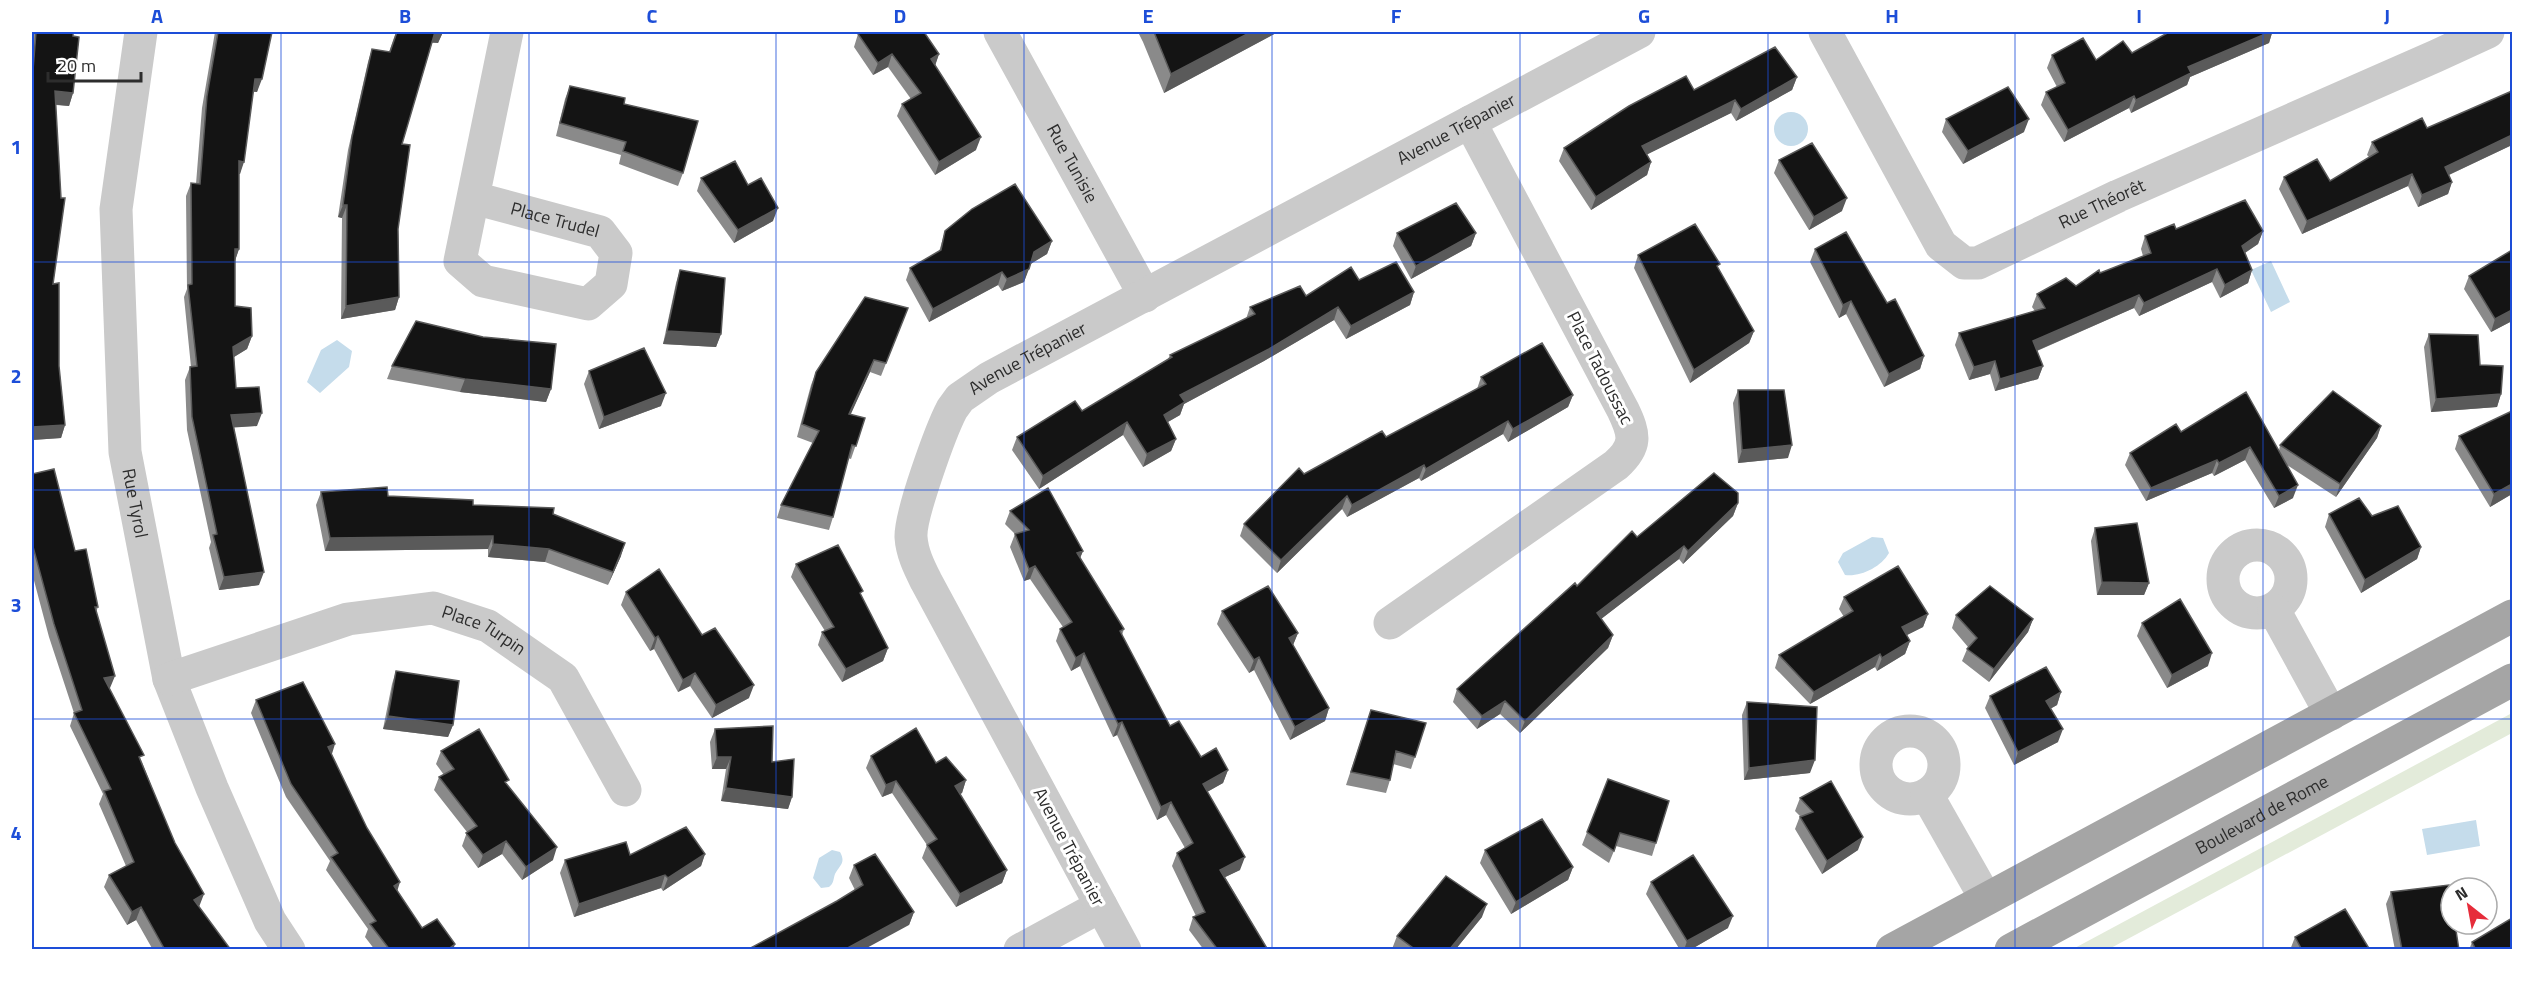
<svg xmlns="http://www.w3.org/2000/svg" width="2544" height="981" font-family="'Titillium Web',sans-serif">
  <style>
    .green { fill: #e3ebda }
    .water { fill: #c5dceb }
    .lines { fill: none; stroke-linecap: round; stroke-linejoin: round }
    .minor { stroke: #cacaca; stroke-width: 33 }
    .major { stroke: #a5a5a5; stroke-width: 33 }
    .wall { fill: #8a8a8a }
    .shaded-wall { fill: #5a5a5a }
    .building { fill: #141414; stroke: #5a5a5a; stroke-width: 1.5 }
    .grid { fill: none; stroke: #1d4ed8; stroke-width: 1.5; stroke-opacity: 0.55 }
    .labels { text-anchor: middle; stroke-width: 6; stroke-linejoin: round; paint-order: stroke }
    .street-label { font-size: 18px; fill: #2d2d2d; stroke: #fff }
    .neatline { fill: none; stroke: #1d4ed8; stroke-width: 2 }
    .grid-label { font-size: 20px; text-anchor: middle; font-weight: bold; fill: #1d4ed8 }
  </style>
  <rect width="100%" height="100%" fill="#fff"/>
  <path class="green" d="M2512 713V733L2109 949H2073Z"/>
  <path class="water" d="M1774 129a17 17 0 1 1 34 0a17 17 0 1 1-34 0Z
    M2271 261 2290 302 2271 312 2251 270Z
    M337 340 352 351 349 367 320 393 307 382 321 350Z
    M1872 537 1883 538 1889 553C1881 567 1861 577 1845 575L1838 562 1843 553Z
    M2476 820 2480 846 2427 855 2422 829Z
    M832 850 840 852C846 863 840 865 835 874 833 880 834 883 829 887L821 888 813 878 819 858Z"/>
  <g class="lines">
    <g class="minor">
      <path id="s1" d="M141 32 116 209 125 452 169 679 212 788 270 921 289 950"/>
      <path id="s2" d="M1000 32 1145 296"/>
      <path id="s3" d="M1825 32 1941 245 1964 263H1978L2118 196 2436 56 2488 32"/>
      <path id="s4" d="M474 198 600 232 616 253 611 284 588 304 483 281 460 261 507 32"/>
      <circle cx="2257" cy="579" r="34"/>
      <path d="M2274 610 2331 714"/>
      <path d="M1390 623 1616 465C1637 446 1635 435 1623 410L1470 122"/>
      <path id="s5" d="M169 679 348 619 433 608 488 626 563 678 625 790"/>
      <circle cx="1910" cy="765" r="34"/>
      <path d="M1927 795 1986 899"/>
      <path d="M1020 950 1101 906"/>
      <path id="s6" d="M1125 950 926 581C919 567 912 553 911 537 910 515 941 430 952 409L960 398 989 378 1639 32"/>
    </g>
    <g class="major">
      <path d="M1892 950 2512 616"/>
      <path id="s7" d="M2011 950 2512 680"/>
    </g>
  </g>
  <path class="wall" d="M32 32H73V93L69 106 56 105 53 284 59 366 65 425 61 438 32 440Z
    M215 32H272L257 92H253L240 174H239V249L235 260V306L252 336 247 349 234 357 236 388 257 426 234 427 259 585 219 590 209 548 211 542 187 430 185 380 190 367H191L184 297 187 289 186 196 191 183 196 184 202 108Z
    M396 32H443L438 43H432L402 144 398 229 399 297 395 310 341 319 342 218 338 217 348 150 368 62 372 49 389 52Z
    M1138 32H1278L1164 93 1143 42Z
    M2272 33 2269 43 2190 77 2187 85 2131 113 2129 108 2064 142 2041 105 2046 92 2057 87 2047 68 2052 55 2096 60 2132 53Z
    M858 34 939 54 935 65 976 150 935 175 897 116 902 104 911 99 888 67 873 75 854 47Z
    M1797 77 1792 90 1736 121 1731 113 1647 154 1651 162 1647 175 1591 210 1559 161 1564 148 1694 90Z
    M570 86 683 173 678 186 619 164 621 155 556 136 565 99Z
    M2512 91V145L2449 175 2452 182 2448 194 2418 207 2408 186 2302 234 2279 189 2284 177 2330 181 2369 157 2367 155 2372 142 2427 128Z
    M1946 119 2024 132 1963 164 1942 132Z
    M1779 160 1842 211 1809 230 1774 173Z
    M701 178 748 185 773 221 734 243 697 191Z
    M2176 229 2263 231 2258 244 2245 253 2252 270 2248 283 2220 298 2212 282 2139 316 2134 308 2037 351 2043 366 2038 379 1995 391 1990 374 1969 380 1955 345 1959 333 2035 311 2032 307 2037 294 2076 286 2100 273 2143 256 2141 249 2145 236Z
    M945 231 1052 241 1047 254 1030 264 1024 282 1002 291 998 285 929 322 906 280 910 268 939 252Z
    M1397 233H1476L1471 246 1411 279 1393 246Z
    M1815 249 1887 303 1924 356 1920 369 1884 387 1846 314 1839 318 1810 262Z
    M2512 250V321L2491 332 2464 289 2469 276Z
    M1638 255 1754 331 1749 343 1690 383 1634 268Z
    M680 270 721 334 716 347 663 344 676 283Z
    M1359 280 1414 292 1410 305 1346 339 1334 320 1264 361 1184 404 1180 415 1168 422 1176 439 1171 451 1143 467 1123 435 1039 489 1012 450 1017 437 1082 411 1168 359 1170 355 1246 319 1250 307 1306 296Z
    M908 308 881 376 870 372 850 415 865 418 851 459 848 458 833 517 829 530 777 518 781 505 813 443 797 437 811 385 816 372Z
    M2429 334 2501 394 2497 407 2431 412 2424 347Z
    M392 366 551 389 546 402 460 392 387 379Z
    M589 371 661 406 599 429 584 384Z
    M1481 377 1573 395 1568 407 1508 442 1503 434 1421 481 1419 478 1347 517 1342 509 1277 573 1240 536 1244 524 1304 474 1386 437 1477 389Z
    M1738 390 1788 458 1738 463 1733 403Z
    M2381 426 2377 438 2336 497 2287 465 2293 498 2274 508 2245 460 2214 476 2212 473 2146 501 2125 465 2130 453 2181 432 2279 451 2280 445Z
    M2459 436 2512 494 2490 507 2455 449Z
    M32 474 75 551 98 607 96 612 109 689 142 762 199 907 231 950H153L136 920 127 925 104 887 109 875 126 866 99 804 103 794 70 726 74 713 49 637 32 573Z
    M321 492 388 496 553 514 621 556 608 585 545 562 488 557V549L325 551 316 505Z
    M1738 503 1733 516 1683 564 1679 559 1601 619 1613 635 1608 648 1520 733 1500 714 1477 729 1453 702 1457 689 1577 586 1637 537Z
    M1010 511 1083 551 1080 558 1124 629 1122 635 1170 726 1201 757 1228 770 1223 783 1207 792 1240 870 1225 877 1268 950H1204L1189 930 1193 917 1196 916 1172 866 1177 853 1185 848 1166 815 1157 820 1117 735 1113 737 1080 666 1071 671 1056 641 1060 629 1063 627 1030 579 1024 581 1010 547 1015 534 1005 524Z
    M2329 514 2372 516 2421 547 2417 559 2361 593 2325 527Z
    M2095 528 2149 583 2144 595H2097L2091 541Z
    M796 564 861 595 888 648 883 661 842 682 818 645 822 632 825 631 791 577Z
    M626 592 702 635 749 698 712 718 690 686 678 692 654 649 650 651 621 605Z
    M1844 597 1928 614 1923 627 1907 635 1910 641 1905 654 1877 671 1875 667 1810 704 1775 668 1779 655 1844 617 1839 609Z
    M1222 611 1298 633 1293 645 1329 708 1325 721 1290 740 1254 670 1249 673 1217 624Z
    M1956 615 2033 619 2028 632 1989 682 1962 661 1968 647 1952 628Z
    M2142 623 2208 666 2167 688 2137 636Z
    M396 671 453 725 448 737 383 729 392 684Z
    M2061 692 2057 705 2050 709 2058 742 2014 765 1985 708 1990 696Z
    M256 700 331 755 397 890 422 928 453 950H375L365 937 368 929 326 870 330 861 286 797 251 713Z
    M1747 702 1810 773 1744 780 1742 715Z
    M1371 710 1426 723 1411 769 1393 764 1390 780 1386 793 1346 785Z
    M715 729 772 762 792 797 788 809 721 801 726 769H712L710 742Z
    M441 751 507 785 553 860 522 880 502 854 478 868 462 846 467 832 434 790 439 777 444 775 436 764Z
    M871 756 936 763 966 780 962 793 960 794 1007 870 1002 883 956 907 922 858 927 845 892 793 882 797 866 768Z
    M1608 779 1656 843 1652 856 1616 846 1609 863 1582 845Z
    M1800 798 1858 850 1822 874 1795 829 1800 816 1795 811Z
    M1485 850 1573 867 1568 880 1511 914 1480 863Z
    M705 854 701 866 663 891 661 888 574 917 560 873 565 860 630 855Z
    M854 865 914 912 909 925 837 901 855 890 849 878Z
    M1651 882 1728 928 1690 950H1680L1646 894Z
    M2391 892 2459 950H2395L2386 904Z
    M1482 917 1455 950H1394L1392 949 1397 936Z
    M2295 937 2370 950H2290Z
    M2472 942 2512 950H2469Z"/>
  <path class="shaded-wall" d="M435 32H443L438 43 431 42Z
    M1251 32H1278L1164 93 1171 74Z
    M2267 32H2275L2272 33 2269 43 2190 77 2187 85 2131 113 2136 100 2188 67Z
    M892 54 888 67 873 75 878 63Z
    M939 54 935 66 931 59Z
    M1797 77 1792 90 1736 121 1741 109Z
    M255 79H262L257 92 250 91Z
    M55 91 73 93 69 106 50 104Z
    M2134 96 2129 108 2064 142 2068 130Z
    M1735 100 1731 113 1638 159 1642 146Z
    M2029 119 2024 132 1963 164 1968 151Z
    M2512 135V145L2440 179 2445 167Z
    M981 137 976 150 935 175 939 162Z
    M239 161 244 162 240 174H234Z
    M1651 162 1647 175 1591 210 1596 197Z
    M2412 174 2408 186 2302 234 2307 221Z
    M2452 182 2448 194 2418 207 2422 195Z
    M1847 198 1842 211 1809 230 1814 217Z
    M343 205H347L342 218 338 217Z
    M778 208 773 221 734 243 738 230Z
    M2263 231 2258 244 2237 258 2242 246Z
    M1476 233 1471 246 1411 279 1416 266Z
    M1052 241 1047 254 1029 265 1034 252Z
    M235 249H239L235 261Z
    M1029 269 1024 282 1002 291 1007 279Z
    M2217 269 2212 282 2139 316 2144 303Z
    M2252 270 2248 283 2220 298 2225 285Z
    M1002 272 998 285 929 322 933 309Z
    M1414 292 1410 305 1346 339 1351 326Z
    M2139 295 2134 308 2029 354 2033 341Z
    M399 297 395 310 341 319 346 306Z
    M1851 301 1846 314 1839 318 1843 305Z
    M1338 307 1334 320 1264 361 1184 404 1180 415 1159 427 1164 415 1180 395Z
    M2512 310V321L2491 332 2495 319Z
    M667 331 721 334 716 347 663 344Z
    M1754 331 1749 343 1690 383 1694 370Z
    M252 336 247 349 229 360 233 347Z
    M1924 356 1920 369 1884 387 1889 374Z
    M874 360 870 372 845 427 849 414Z
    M1995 361 1990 374 1969 380 1974 367Z
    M2043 366 2038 379 1995 391 2000 379Z
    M465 379 551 389 546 402 460 392Z
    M666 393 661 406 599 429 604 417Z
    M2501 394 2497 407 2431 412 2436 399Z
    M1573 395 1568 407 1508 442 1513 429Z
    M262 413 257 426 227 428 231 415Z
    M1508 421 1503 434 1421 481 1426 469Z
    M1127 422 1123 435 1039 489 1043 476Z
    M65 425 61 438 32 440V427Z
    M2381 426 2377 438 2336 497 2340 484Z
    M1176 439 1171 451 1143 467 1147 454Z
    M1792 445 1788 458 1738 463 1742 450Z
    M2250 447 2245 460 2214 476 2219 463Z
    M2217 460 2212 473 2146 501 2151 488Z
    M1424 465 1419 478 1347 517 1352 505Z
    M2512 484V494L2490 507 2494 494Z
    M2298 485 2293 498 2274 508 2279 496Z
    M1347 496 1342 509 1277 573 1281 560Z
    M1738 503 1733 516 1683 564 1688 551Z
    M493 536 488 549 325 551 330 538Z
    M625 543 621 556 608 585 613 572Z
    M493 544 549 549 545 562 488 557Z
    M1684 546 1679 559 1592 626 1597 613Z
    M2421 547 2417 559 2361 593 2365 580Z
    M1083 551 1078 563 1077 553Z
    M1035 566 1030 579 1024 581 1029 569Z
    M264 572 259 585 219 590 224 577Z
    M2102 582 2149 583 2144 595H2097Z
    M1928 614 1923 627 1897 640 1902 627Z
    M2033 619 2028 632 1989 682 1994 669Z
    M1298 633 1293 645 1289 638Z
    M1613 635 1608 648 1520 733 1525 721Z
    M658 636 654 649 650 651 655 638Z
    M1910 641 1905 654 1877 671 1882 658Z
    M888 648 883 661 842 682 846 669Z
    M1084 653 1080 666 1071 671 1076 658Z
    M2212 653 2208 666 2167 688 2172 675Z
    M1880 654 1875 667 1810 704 1814 692Z
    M1259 657 1254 670 1249 673 1254 660Z
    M695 673 690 686 678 692 683 680Z
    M115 676 110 688 99 691 104 678Z
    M754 685 749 698 712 718 716 705Z
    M2061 692 2057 705 2041 714 2046 701Z
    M1505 701 1500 714 1477 729 1482 716Z
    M1329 708 1325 721 1290 740 1295 727Z
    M388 716 453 725 448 737 383 729Z
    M1122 722 1117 735 1113 737 1118 724Z
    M2063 729 2058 742 2014 765 2018 752Z
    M335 744 331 757 328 747Z
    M717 757H731L726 769H712Z
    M1815 760 1810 773 1744 780 1749 768Z
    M1228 770 1223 783 1198 797 1203 784Z
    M966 780 962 793 951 799 955 786Z
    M896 781 892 793 882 797 886 785Z
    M726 788 792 797 788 809 721 801Z
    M1171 802 1166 815 1157 820 1161 807Z
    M1863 837 1858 850 1822 874 1827 861Z
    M506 841 502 854 478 868 483 855Z
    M557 847 553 860 522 880 526 867Z
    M705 854 701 866 663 891 668 878Z
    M1245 857 1240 870 1215 882 1220 870Z
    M1573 867 1568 880 1511 914 1516 902Z
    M1007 870 1002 883 956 907 960 894Z
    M665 875 661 888 574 917 579 904Z
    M400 882 396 895 394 886Z
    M204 894 199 907 194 900Z
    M1487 904 1482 917 1455 950H1449Z
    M141 907 136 920 127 925 132 912Z
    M914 912 909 925 863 950H844Z
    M1733 916 1728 928 1690 950H1684L1687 941Z
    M455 944 453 950H447Z"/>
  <path class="building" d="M36 32H73V36L79 37 73 93 55 91 61 198H65L53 284 59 283V366L65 425 32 427V83Z
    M218 32H272L262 79H255L244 162 239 161V249H235V306L251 308 252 336 233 347 236 388 259 387 262 413 231 415 264 572 224 577 213 535 217 534 192 417 190 367 197 366 188 285 192 284 191 183 200 184 207 96Z
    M397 32H435L402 144 410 145 398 229 399 297 346 306 347 205H343L352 137 372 49 390 52Z
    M864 32H924L939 54 931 59 981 137 939 162 902 104 921 93 892 54 878 63 858 34Z
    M1154 32H1251L1171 74Z
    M2169 32H2270L2188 67 2191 73 2136 100 2134 96 2068 130 2046 92 2065 83 2052 55 2083 38 2096 60 2123 41 2132 53Z
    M1775 47 1797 77 1741 109 1735 100 1642 146 1651 162 1596 197 1564 148 1629 106 1686 76 1694 90Z
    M570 86 625 98 624 104 698 121 683 173 623 151 626 142 560 123Z
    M2008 87 2029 119 1968 151 1946 119Z
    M2512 91V135L2445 167 2452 182 2422 195 2412 174 2307 221 2284 177 2317 159 2330 181 2378 152 2372 142 2422 118 2427 128Z
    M1812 143 1847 198 1814 217 1779 160Z
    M735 161 748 185 761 178 778 208 738 230 701 178Z
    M1015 184 1052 241 1034 252 1029 269 1007 279 1002 272 933 309 910 268 941 250 945 231 972 209Z
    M2245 200 2263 231 2242 246 2252 270 2225 285 2217 269 2144 303 2139 295 2033 341 2043 366 2000 379 1995 361 1974 367 1959 333 2045 308 2037 294 2066 278 2076 286 2099 270 2100 273 2151 253 2145 236 2174 224 2176 229Z
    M1456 203 1476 233 1416 266 1397 233Z
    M1695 224 1720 264 1717 266 1754 331 1694 370 1638 255Z
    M1846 232 1887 303 1895 299 1924 356 1889 374 1851 301 1843 305 1815 249Z
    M2512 250V310L2495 319 2469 276Z
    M1396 262 1414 292 1351 326 1338 307 1269 349 1180 395 1185 402 1164 415 1176 439 1147 454 1127 422 1043 476 1017 437 1075 401 1082 411 1172 357 1170 355 1255 314 1250 307 1300 286 1306 296 1351 267 1359 280Z
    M680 270 725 278 721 334 667 331Z
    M865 297 908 308 886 363 874 360 849 414 865 418 856 446 852 445 833 517 781 505 819 431 802 424 816 372Z
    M416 321 483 337 556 344 551 389 465 379 392 366Z
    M2429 334 2478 335 2480 365 2503 366 2501 394 2436 399Z
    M1542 343 1573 395 1513 429 1508 421 1426 469 1424 465 1352 505 1347 496 1281 560 1244 524 1299 468 1304 474 1382 431 1386 437 1486 384 1481 377Z
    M644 348 666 393 604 417 589 371Z
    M1738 390H1784L1792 445 1742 450Z
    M2333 391 2381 426 2340 484 2280 445Z
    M2246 392 2298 485 2279 496 2250 447 2219 463 2217 460 2151 488 2130 453 2176 424 2181 432Z
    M2512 411V484L2494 494 2459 436Z
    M54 469 75 551 86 549 98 607H95L115 676 104 678 144 755 139 757 175 843 204 894 194 900 231 950H165L141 907 132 912 109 875 134 862 104 791 111 789 74 713 82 710 54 624 32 543V474Z
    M1714 473 1738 493V503L1688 551 1684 546 1597 613 1613 635 1525 721 1505 701 1482 716 1457 689 1575 583 1577 586 1632 531 1637 537Z
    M387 487 388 496 473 500V505L554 508 553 514 625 543 613 572 549 549 493 544V536L330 538 321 492Z
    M1048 488 1083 551 1077 553 1124 629 1120 631 1170 726 1179 721 1201 757 1216 748 1228 770 1203 784 1245 857 1220 870 1268 950H1218L1193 917 1205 912 1177 853 1193 843 1171 802 1161 807 1122 722 1118 724 1084 653 1076 658 1060 629 1072 622 1035 566 1029 569 1015 534 1029 530 1010 511Z
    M2359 498 2372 516 2398 506 2421 547 2365 580 2329 514Z
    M2137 523 2149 583 2102 582 2095 528Z
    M838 545 863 591 860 593 888 648 846 669 822 632 834 627 796 564Z
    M1898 566 1928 614 1902 627 1910 641 1882 658 1880 654 1814 692 1779 655 1853 611 1844 597Z
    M659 569 702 635 715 628 754 685 716 705 695 673 683 680 658 636 655 638 626 592Z
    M1268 586 1298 633 1289 638 1329 708 1295 727 1259 657 1254 660 1222 611Z
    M1990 586 2033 619 1994 669 1967 649 1977 638 1956 615Z
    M2180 599 2212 653 2172 675 2142 623Z
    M2046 667 2061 692 2046 701 2063 729 2018 752 1990 696Z
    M396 671 459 681 453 725 388 716Z
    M303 682 335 744 328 747 367 828 400 882 394 886 422 928 437 919 455 944 447 950H390L370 924 376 921 331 857 338 853 291 784 256 700Z
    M1747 702 1817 707 1815 760 1749 768Z
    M1371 710 1426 723 1415 757 1396 751 1390 780 1351 772Z
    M773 726 772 762 794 759 792 797 726 788 731 757H717L715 729Z
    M916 728 936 763 946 757 966 780 955 786 1007 870 960 894 927 845 937 839 896 781 886 785 871 756Z
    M479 729 509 780 505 782 557 847 526 867 506 841 483 855 466 833 477 826 439 777 454 769 441 751Z
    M1608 779 1669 801 1656 843 1620 833 1614 851 1587 832Z
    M1831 781 1863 837 1827 861 1800 817 1813 812 1800 798Z
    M1542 819 1573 867 1516 902 1485 850Z
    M686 827 705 854 668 878 665 875 579 904 565 860 626 842 630 855Z
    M875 854 914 912 844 950H747L837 901 863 885 854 865Z
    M1693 855 1733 916 1687 941 1651 882Z
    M1446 876 1487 904 1449 950H1416L1397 936Z
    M2449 885 2451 899V924H2455L2459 950H2402L2391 892Z
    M2345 909 2370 950H2302L2295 937Z
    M2512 918V950H2476L2472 942Z"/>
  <path class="grid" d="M281 32V950M529 32V950M776 32V950M1024 32V950M1272 32V950M1520 32V950M1768 32V950M2015 32V950M2263 32V950M32 262H2512M32 490H2512M32 719H2512"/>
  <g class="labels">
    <g class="street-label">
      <text dy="6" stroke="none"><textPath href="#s6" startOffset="1179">Avenue Trépanier</textPath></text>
      <text dy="6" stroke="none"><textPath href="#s2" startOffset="150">Rue Tunisie</textPath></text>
      <text dy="6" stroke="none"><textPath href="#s3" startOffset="423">Rue Théorêt</textPath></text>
      <text dy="6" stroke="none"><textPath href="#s4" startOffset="84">Place Trudel</textPath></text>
      <text dy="6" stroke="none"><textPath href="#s6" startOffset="693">Avenue Trépanier</textPath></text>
      <text transform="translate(1600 368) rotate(63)" y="6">Place Tadoussac</text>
      <text dy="6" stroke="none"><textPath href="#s1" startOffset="474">Rue Tyrol</textPath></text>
      <text dy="6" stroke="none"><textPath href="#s5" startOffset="330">Place Turpin</textPath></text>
      <text dy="6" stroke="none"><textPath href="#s7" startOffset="285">Boulevard de Rome</textPath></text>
      <text transform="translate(1069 847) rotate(62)" y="6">Avenue Trépanier</text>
    </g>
  </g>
  <rect width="2544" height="981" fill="none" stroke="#ffffff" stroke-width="66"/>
  <g transform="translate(2469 906) rotate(329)"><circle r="28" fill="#ffffff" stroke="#ababab" stroke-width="1.5"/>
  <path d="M0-4.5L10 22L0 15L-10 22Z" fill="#e62c3a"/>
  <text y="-9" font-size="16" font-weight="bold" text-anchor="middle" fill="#2d2d2d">N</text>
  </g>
  <path d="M48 72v9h93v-9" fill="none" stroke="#2d2d2d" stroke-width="3"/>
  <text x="57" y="72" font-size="18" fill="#2d2d2d" stroke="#ffffff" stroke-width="4.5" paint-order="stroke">20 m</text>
  <rect x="33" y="33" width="2478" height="915" class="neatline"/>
  <g class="grid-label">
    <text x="157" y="23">A</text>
    <text x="405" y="23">B</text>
    <text x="652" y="23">C</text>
    <text x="900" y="23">D</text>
    <text x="1148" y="23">E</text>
    <text x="1396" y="23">F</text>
    <text x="1644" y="23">G</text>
    <text x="1892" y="23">H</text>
    <text x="2139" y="23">I</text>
    <text x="2387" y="23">J</text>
    <text x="16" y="154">1</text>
    <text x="16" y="383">2</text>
    <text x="16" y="612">3</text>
    <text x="16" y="840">4</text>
  </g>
</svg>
